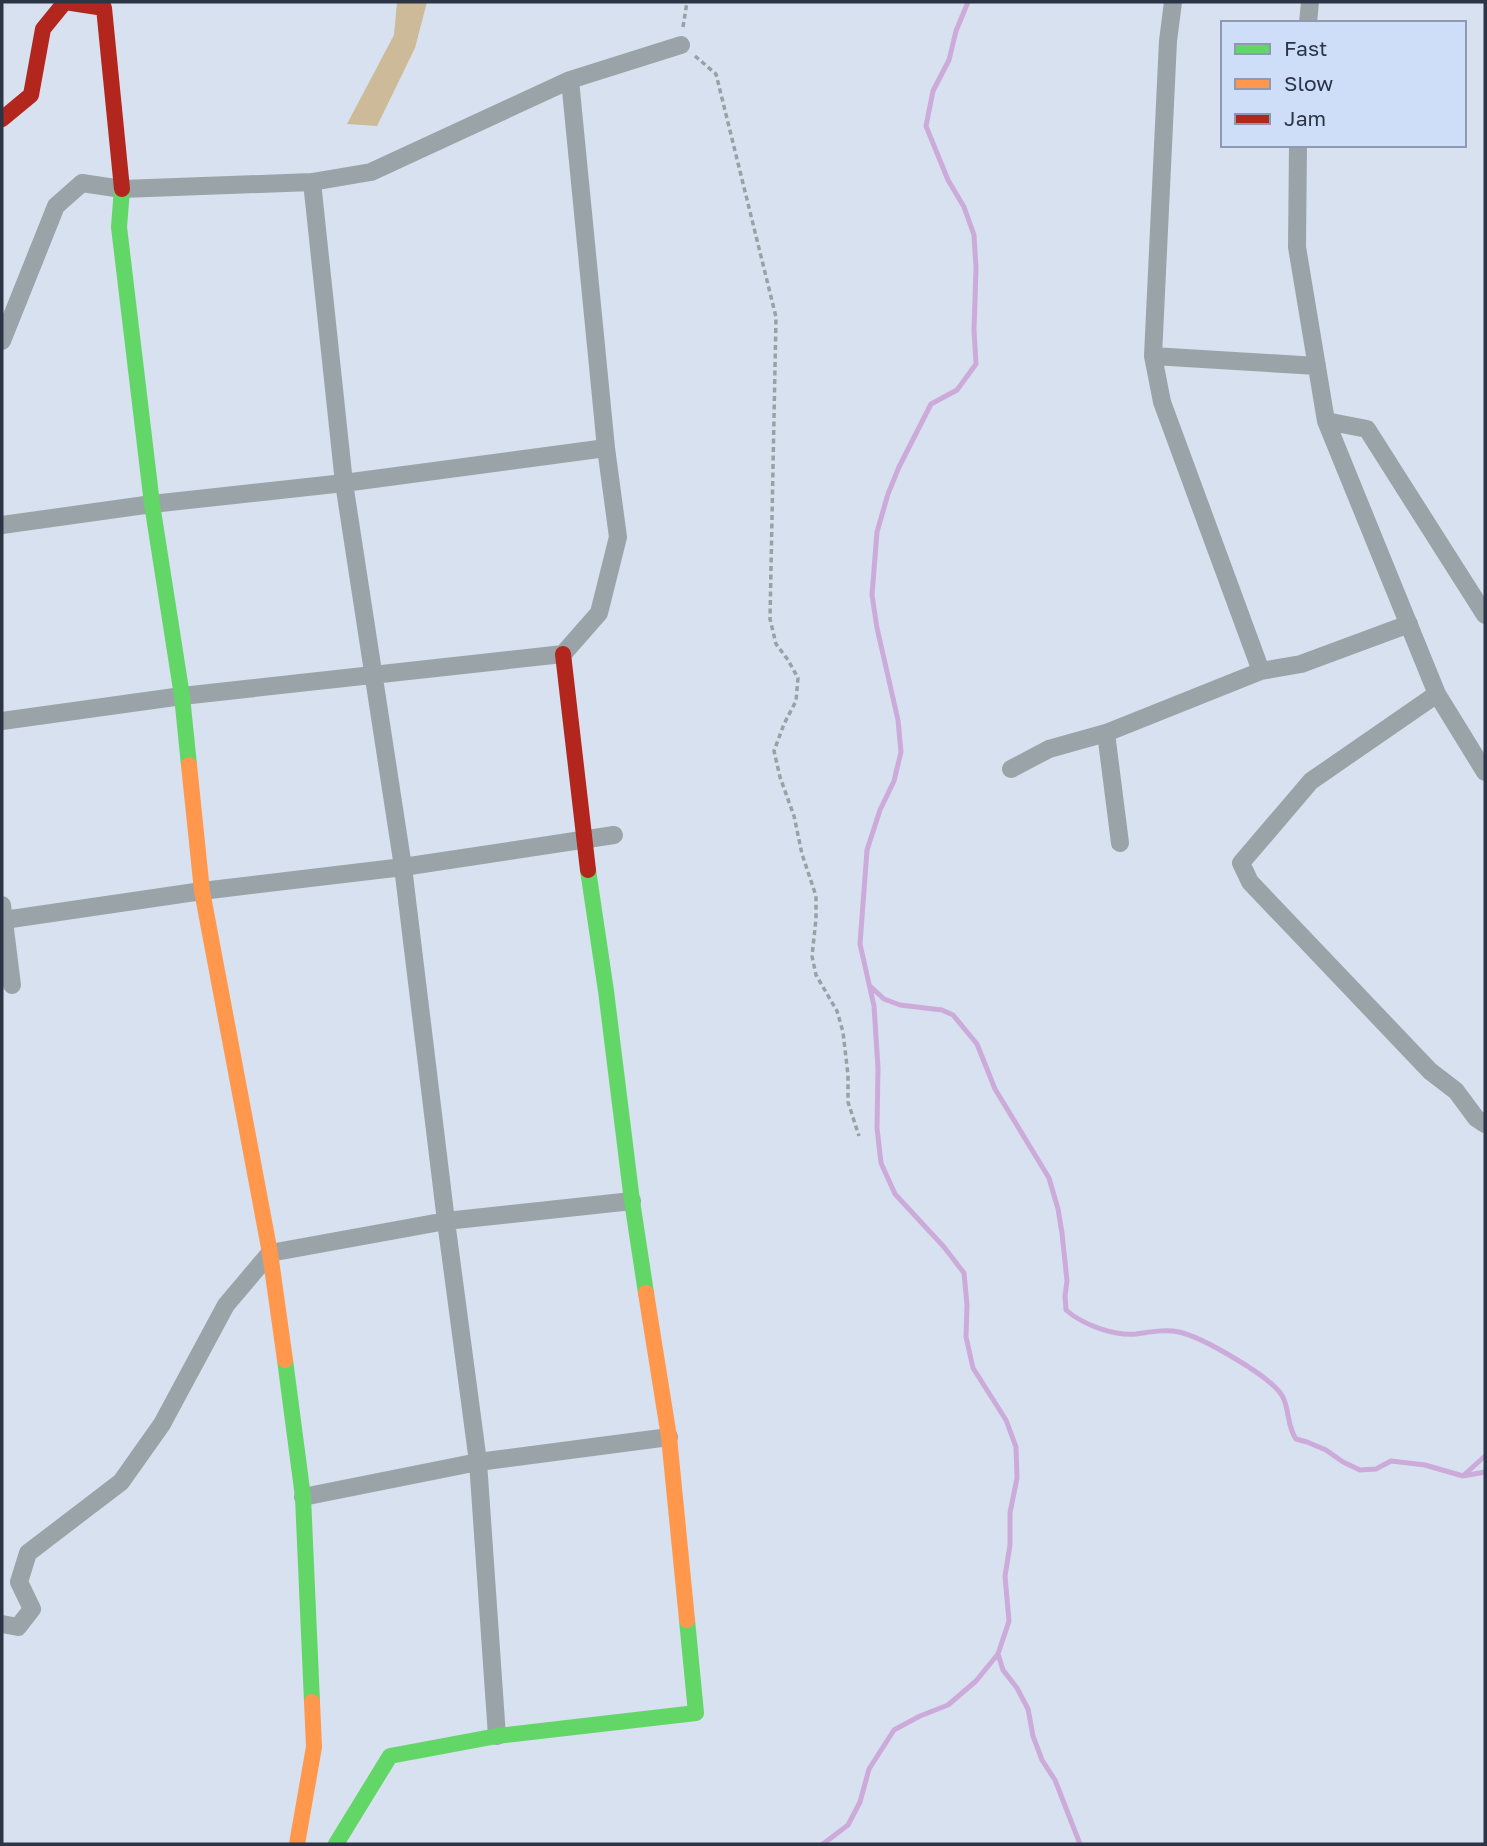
<svg xmlns="http://www.w3.org/2000/svg" width="1487" height="1846" font-family="'Golos Text',sans-serif">
  <style>
    .forest { fill: #ccba99 }
    .lines { fill: none; stroke-linecap: round; stroke-linejoin: round }
    .stream { stroke: #ccabda; stroke-width: 5 }
    .path { stroke: #99a1a7; stroke-width: 3.5; stroke-dasharray: 5 3.5; stroke-linecap: butt }
    .street { stroke: #9aa4a8; stroke-width: 18 }
    .fast { stroke: #63d668; stroke-width: 16 }
    .slow { stroke: #ff974d; stroke-width: 16 }
    .jam { stroke: #b3261e; stroke-width: 16 }
  </style>
  <rect width="100%" height="100%" fill="#d8e1ef"/>
  <path class="forest" d="M397 2H427L415 48 377 126 347 124 394 35Z"/>
  <g class="lines">
    <path class="stream" d="M871 987 884 999 900 1005 942 1010 953 1015 977 1044 995 1089 1049 1178 1058 1209 1062 1233 1067 1281 1065 1296 1066 1310C1083 1325 1114 1336 1136 1334 1151 1332 1165 1329 1179 1332 1202 1337 1268 1375 1281 1394 1290 1406 1286 1425 1296 1439L1307 1442 1326 1450 1343 1462 1360 1470 1376 1469 1391 1461 1425 1465 1463 1476 1485 1472
      M1464 1475 1485 1456
      M998 1654 1003 1670 1017 1688 1028 1709 1033 1736 1042 1760 1055 1780 1080 1844
      M823 1844 848 1825 860 1802 869 1769 894 1730 920 1716 948 1705 976 1681 998 1654 1009 1621 1005 1576 1010 1545V1513L1017 1478 1016 1447 1006 1420 973 1368 966 1337 967 1305 964 1273 944 1247 895 1194 881 1163 877 1128 878 1068 874 1006 860 944 867 850 880 810 894 781 901 752 898 720 877 628 872 595 877 532 888 494 899 467 931 404 957 390 976 364 974 330 976 268 974 235 964 207 948 180 926 126 933 91 949 60 956 31 968 2"/>
    <path class="path" d="M683 27 687 2
      M695 56 716 74 776 317 770 619 776 644 788 660 798 678 796 701 784 724 774 751 780 777 794 816 802 854 816 896V919L812 956 816 975 837 1011 843 1032 848 1075V1102L859 1136"/>
    <path class="street" d="M1173 2 1168 41 1153 356 1162 402 1261 671
      M1308 23 1310 2
      M1298 145 1297 247 1326 421 1437 694 1485 772
      M312 182 344 483 403 867 446 1221 478 1462 497 1736
      M2 341 56 206 82 183 122 189 312 182 371 172 570 80 681 45
      M1153 356 1317 366
      M1326 421 1367 429 1485 615
      M2 525 152 504 344 483 606 448 570 80
      M1437 694 1311 781 1241 863 1250 882 1430 1071 1456 1091 1476 1118 1485 1124
      M2 721 182 696 563 654 599 613 618 537 606 448
      M1106 733 1120 843
      M1011 769 1049 749 1106 733 1261 671 1301 664 1409 624
      M2 905 12 985
      M4 920 202 891 403 867 614 835
      M303 1497 478 1462 669 1437
      M2 1624 18 1627 32 1609 19 1582 28 1553 121 1482 162 1424 226 1305 270 1253 446 1221 632 1201"/>
    <path class="fast" d="M122 189 119 227 152 504 182 696 189 765
      M588 870 606 991 632 1201 646 1293
      M285 1360 303 1497 312 1702
      M336 1844 390 1756 497 1736 696 1713 687 1620"/>
    <path class="slow" d="M189 765 202 891 270 1253 285 1360
      M646 1293 669 1437 687 1620
      M297 1844 314 1747 312 1702"/>
    <path class="jam" d="M2 119 31 95 43 29 65 2 104 8 122 189
      M563 654 588 870"/>
  </g>
  <rect width="1487" height="1846" fill="none" stroke="#2b3546" stroke-width="7"/>
  <rect x="1221" y="21" width="245" height="126" fill="#cedef9" stroke="#8d9ab1" stroke-width="2"/>
  <rect x="1235" y="44" width="35" height="10" fill="#63d668" stroke="#8d9ab1" stroke-width="2"/>
  <text x="1284" y="56" font-size="21" fill="#2b3546">Fast</text>
  <rect x="1235" y="79" width="35" height="10" fill="#ff974d" stroke="#8d9ab1" stroke-width="2"/>
  <text x="1284" y="91" font-size="21" fill="#2b3546">Slow</text>
  <rect x="1235" y="114" width="35" height="10" fill="#b3261e" stroke="#8d9ab1" stroke-width="2"/>
  <text x="1284" y="126" font-size="21" fill="#2b3546">Jam</text>
</svg>
